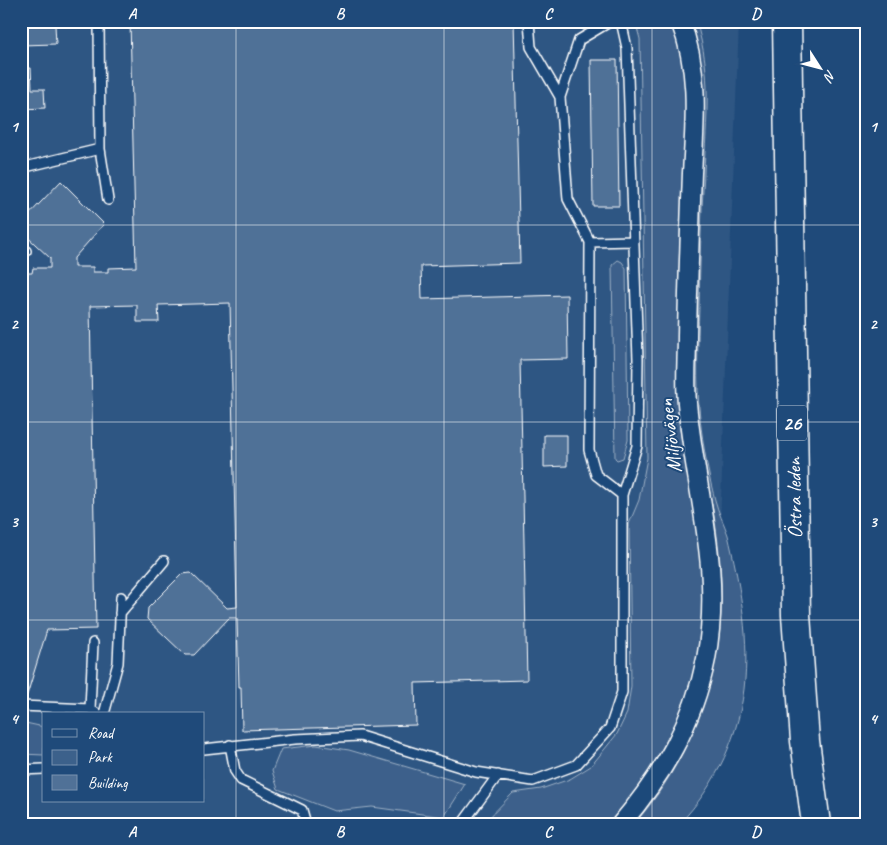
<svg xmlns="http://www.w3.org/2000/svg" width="887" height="845" font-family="Caveat,sans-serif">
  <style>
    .built { fill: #2e5683; fill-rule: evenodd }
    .green { fill: #3c618b; stroke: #9eb0c5 }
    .building { fill: #507197; stroke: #fff }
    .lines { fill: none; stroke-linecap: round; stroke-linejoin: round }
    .lane-casing { stroke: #fff; stroke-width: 12 }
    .street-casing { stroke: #fff; stroke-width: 21 }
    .highway-casing { stroke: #fff; stroke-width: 31 }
    .lane { stroke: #1f4a7a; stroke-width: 9 }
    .street { stroke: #1f4a7a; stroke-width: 18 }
    .highway { stroke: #1f4a7a; stroke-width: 28 }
    .grid { fill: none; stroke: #fff; stroke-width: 1; stroke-opacity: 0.55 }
    .labels { text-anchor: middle; stroke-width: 4; stroke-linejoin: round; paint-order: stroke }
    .shield { fill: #1f4a7a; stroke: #bcc9d7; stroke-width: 1 }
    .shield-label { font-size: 20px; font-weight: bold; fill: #fff }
    .street-label { font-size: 21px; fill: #fff; stroke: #1f4a7a }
    .neatline { fill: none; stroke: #fff; stroke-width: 2 }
    .grid-label { font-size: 16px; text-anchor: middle; font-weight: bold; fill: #fff }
  </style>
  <rect width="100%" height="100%" fill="#1f4a7a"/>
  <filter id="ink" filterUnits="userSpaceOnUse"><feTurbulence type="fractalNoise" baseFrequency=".02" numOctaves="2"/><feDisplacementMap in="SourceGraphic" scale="10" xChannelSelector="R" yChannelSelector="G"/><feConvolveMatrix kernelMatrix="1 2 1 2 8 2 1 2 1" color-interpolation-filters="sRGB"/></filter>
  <g filter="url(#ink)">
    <path class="built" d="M21 21H739L711 766 644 824H21ZM44 714H204V801H44Z"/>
    <path class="green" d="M635 21H672L683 58 687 88 680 230 677 366 680 430 704 563 702 624 694 675 676 724 643 782 608 824H483L513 793 541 789 570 779 591 766 617 734 627 713 631 686 629 524 639 500 647 458 640 39Z
      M691 21H696C713 76 706 118 704 173 701 218 700 262 699 306 698 344 696 381 700 418 703 445 708 474 715 500 718 512 724 523 728 535 739 581 749 633 745 679 741 733 716 786 679 824H634C678 775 705 714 717 650 726 597 720 545 710 493 705 467 697 441 696 415 693 339 698 262 700 186 702 129 708 76 691 21Z
      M618 260 622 262 626 268 628 440 623 458 617 460 615 458 612 265Z
      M21 722 44 727V755L21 754Z
      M316 745 349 750 465 784 444 817 372 807 334 811 278 789 272 771 281 749Z"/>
    <path class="building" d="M21 21H43V25H55L56 44 21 45Z
      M130 21H514L520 263 421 266 422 299 567 295 568 359 520 360 527 680 415 683 416 725 242 730 241 687H239L237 618H229L194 655H185L147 619 148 608 182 574 191 573 227 608 237 607 230 303 158 305 159 322H137V305L90 306 96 629 47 630 27 695 21 694V273H32L33 268H50V258L21 231V223L61 181 104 224 74 258V267H93V272H108V268L136 267Z
      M591 60H617L619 206H593Z
      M31 68 32 89H44L45 108 21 109V69Z
      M544 435H567V466L544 467Z"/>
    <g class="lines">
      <defs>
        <path id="lane" d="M99 21 100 149 108 200
          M529 21 531 47 560 97
          M611 21 579 40 560 97 568 199 590 242 589 450 596 475 622 495
          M21 168 100 149
          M590 242 634 241
          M21 247 26 251
          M120 613 164 561
          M21 706 90 709 97 714
          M90 709 93 643
          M104 714 118 663 121 597
          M230 745 235 771 241 780 302 810 306 824
          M204 749 295 739 360 736 476 772 533 781 576 765 610 728 622 692V495L637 446 638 359 627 48 621 21
          M21 770 44 769
          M462 824 498 775"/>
        <path id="street" d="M621 824C663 774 693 724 706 659 723 568 695 492 687 403 685 381 687 358 687 336 688 282 690 228 692 173 695 122 700 70 680 21"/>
        <path id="highway" d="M787 21 796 615 805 741 816 824"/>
      </defs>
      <use href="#lane" class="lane-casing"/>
      <use href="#street" class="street-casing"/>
      <use href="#highway" class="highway-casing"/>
      <use href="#lane" class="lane"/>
      <use href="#street" class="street"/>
      <use href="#highway" class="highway"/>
    </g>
  </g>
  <path class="grid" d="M236 21V824M444 21V824M652 21V824M21 225H866M21 422H866M21 620H866"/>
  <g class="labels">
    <rect class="shield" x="777" y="405.5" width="30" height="35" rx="4"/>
    <g class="shield-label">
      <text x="792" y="430">26</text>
    </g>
    <g class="street-label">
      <text transform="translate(670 436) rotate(-97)" y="7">Miljövägen</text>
      <text transform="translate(794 498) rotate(-91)" y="7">Östra leden</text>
    </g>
  </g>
  <rect width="887" height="845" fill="none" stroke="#1f4a7a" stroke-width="55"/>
  <rect x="42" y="712" width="162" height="90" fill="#1f4a7a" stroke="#7992af"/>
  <rect x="52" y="729" width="25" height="8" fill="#1f4a7a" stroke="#7992af"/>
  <text x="88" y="738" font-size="15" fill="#ffffff">Road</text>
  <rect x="52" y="750" width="25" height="15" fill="#3c618b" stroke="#7992af"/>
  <text x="88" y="762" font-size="15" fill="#ffffff">Park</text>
  <rect x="52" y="775" width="25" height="15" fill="#507197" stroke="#7992af"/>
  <text x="88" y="788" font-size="15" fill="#ffffff">Building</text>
  <g transform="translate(820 68) rotate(126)" stroke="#1f4a7a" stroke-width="4" paint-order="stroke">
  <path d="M0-4L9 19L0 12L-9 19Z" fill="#ffffff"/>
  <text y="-8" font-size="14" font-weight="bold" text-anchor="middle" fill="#ffffff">N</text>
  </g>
  <rect x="28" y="28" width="832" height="790" class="neatline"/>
  <g class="grid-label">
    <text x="132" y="19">A</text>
    <text x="340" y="19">B</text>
    <text x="548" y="19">C</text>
    <text x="756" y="19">D</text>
    <text x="14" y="132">1</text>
    <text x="873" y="132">1</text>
    <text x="14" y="329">2</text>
    <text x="873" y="329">2</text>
    <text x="14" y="527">3</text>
    <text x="873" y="527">3</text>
    <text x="14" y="724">4</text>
    <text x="873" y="724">4</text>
    <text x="132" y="837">A</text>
    <text x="340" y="837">B</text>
    <text x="548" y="837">C</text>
    <text x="756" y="837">D</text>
  </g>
</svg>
